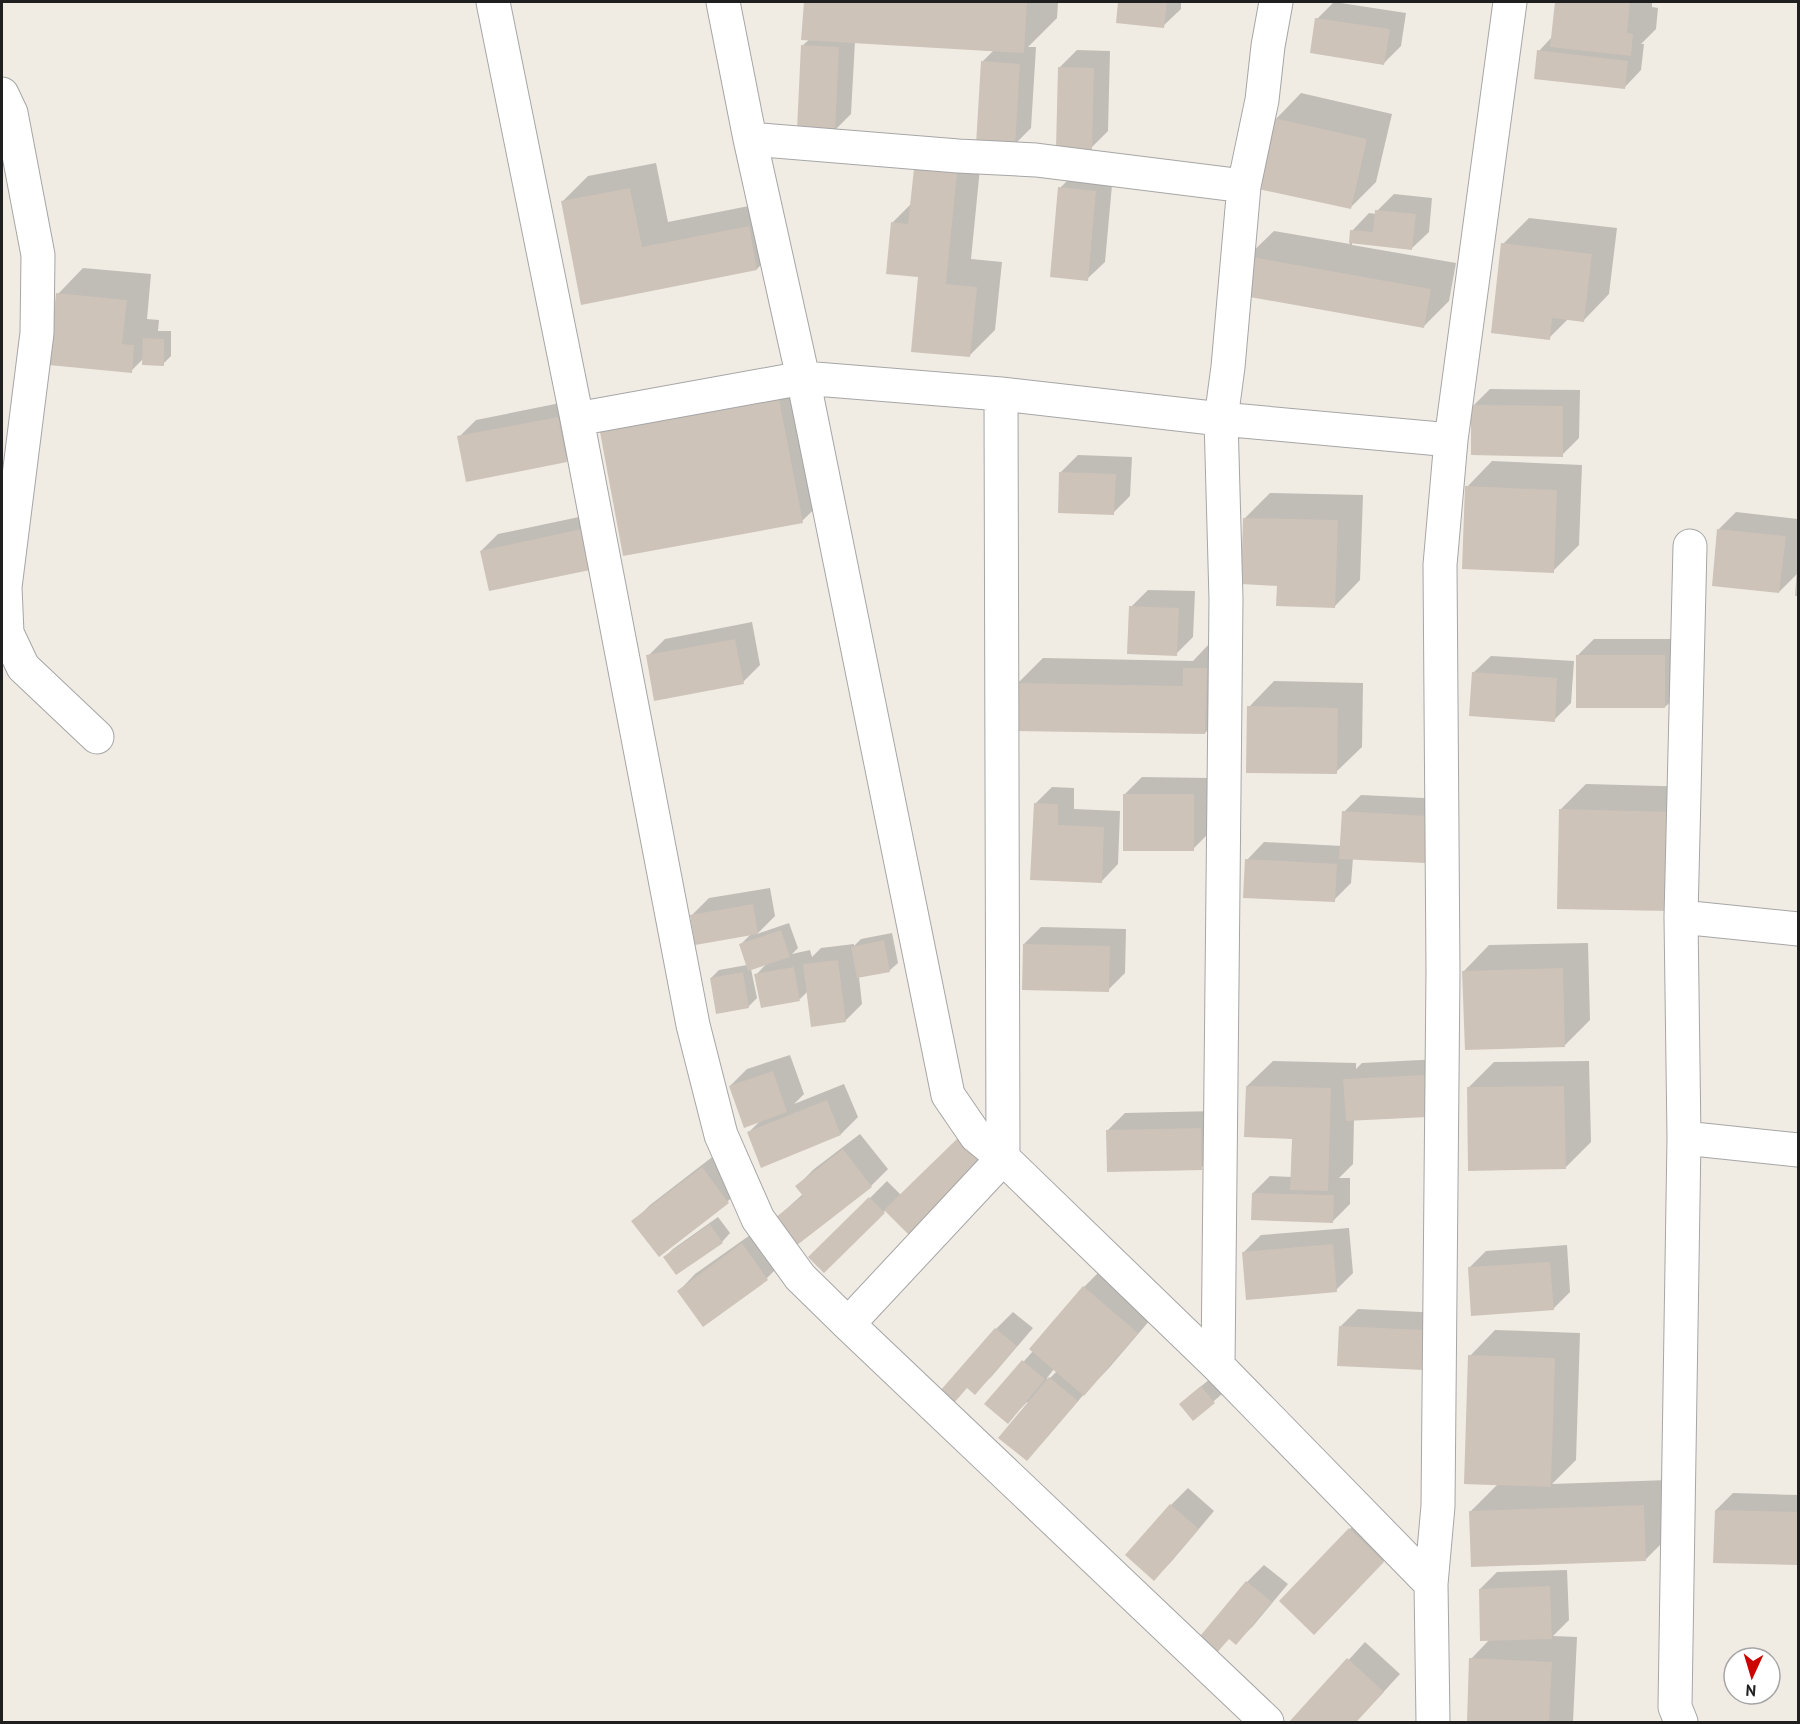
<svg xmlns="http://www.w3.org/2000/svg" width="1800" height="1724" font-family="'PT Sans',sans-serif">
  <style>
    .shadow { fill: #0003; fill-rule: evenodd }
    .building { fill: #cdc3b9 }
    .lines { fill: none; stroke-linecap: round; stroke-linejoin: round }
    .minor-casing { stroke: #a6a6a6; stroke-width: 35 }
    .minor { stroke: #fff; stroke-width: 33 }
  </style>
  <rect width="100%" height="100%" fill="#f0ece4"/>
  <path class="shadow" d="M805 2H1058L1057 18 1028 47H1036L1031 128 1014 145 982 62 994 50 855 41 851 114 834 131 803 45 810 39 803 38Z
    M1120 2H1181V9L1163 26 1118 21Z
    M1334 2 1406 13 1401 46 1384 63 1317 19Z
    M1556 2H1652V7L1658 8 1656 29 1641 44H1644L1641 70 1624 88 1539 51 1552 37Z
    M1077 50 1110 51 1108 131 1091 148 1060 67Z
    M1301 93 1392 114 1376 182 1350 208 1276 119Z
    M941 144 982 148 971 259 1002 262 995 330 969 356 920 276 893 222 912 203 915 170Z
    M656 163 668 222 774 201 782 243 757 269 583 303 563 201 588 176Z
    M1077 171 1113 174 1105 262 1087 279 1060 188Z
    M1394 194 1432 198 1429 232 1411 249 1352 242V245L1456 263 1449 301 1423 327 1248 256 1274 231 1350 244 1352 231 1369 213 1376 214 1377 211Z
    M1529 218 1617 228 1609 294 1584 320 1569 318 1549 338 1503 244Z
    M83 268 151 274 147 319 159 320 158 331H171V356L163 364 144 358 131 371 58 294Z
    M812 366 836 488 802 521 601 433 635 399Z
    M1490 389 1580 390 1579 438 1562 455 1473 406Z
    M575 400 583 443 566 460 459 437 476 420Z
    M1078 455 1132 457 1130 496 1113 513 1061 472Z
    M1492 461 1582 465 1579 545 1553 571 1467 487Z
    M1270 493 1363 495 1360 580 1335 606 1278 584 1245 518Z
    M1736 512 1798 519V595H1797L1798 573 1779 592 1719 529Z
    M598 513 606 551H481L498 534Z
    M1148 590 1195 591 1193 637 1176 654 1131 607Z
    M752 622 760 665 743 682 648 656 665 639Z
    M1594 639H1681L1682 690 1665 707 1577 656Z
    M1210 643 1230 707 1205 733 1017 684 1043 658 1193 661Z
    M1491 656 1574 661 1571 703 1554 720 1473 673Z
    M1274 681 1363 683 1362 747 1336 772 1249 707Z
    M1142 777 1210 778V832L1193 849 1125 794Z
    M1586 784 1699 787 1671 910 1560 810Z
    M1052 787 1074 788V809L1120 811 1118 864 1101 882 1035 804Z
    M1361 795 1445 799 1443 844 1353 858 1351 883 1334 900 1247 860 1264 842 1342 846 1344 812Z
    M770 888 775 916 757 934 789 923 798 948 792 954 810 950 812 957 821 948 854 944V946L861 939 892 933 898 963 889 971 859 977 862 1004 845 1021 808 991 800 999 756 975 767 963 751 969 757 998 748 1007 711 978 719 970 747 965 740 945 751 934 692 915 709 898Z
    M1041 927 1126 929 1125 973 1108 990 1024 944Z
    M1588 943 1590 1020 1564 1046 1464 971 1489 945Z
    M790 1055 804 1094 794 1104 844 1084 858 1117 841 1134 762 1166 748 1133 761 1120 730 1086 747 1069Z
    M1441 1059 1443 1099 1354 1119 1353 1164 1339 1178H1350V1204L1333 1221 1253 1193 1270 1176 1292 1177 1294 1137 1247 1086 1273 1061 1356 1063V1069L1362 1063Z
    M1589 1061 1591 1142 1565 1168 1468 1088 1494 1062Z
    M1217 1111 1218 1151 1201 1168 1108 1130 1125 1113Z
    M860 1134 888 1169 871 1186 773 1221 803 1194 797 1186 814 1169Z
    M720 1151 745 1185 728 1201 659 1254 633 1222 650 1205Z
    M887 1181 901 1195 824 1271 811 1257Z
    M718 1217 730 1233 722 1242 665 1257 673 1249Z
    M760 1228 784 1261 767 1278 703 1325 679 1291 695 1274Z
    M1349 1228 1353 1273 1336 1290 1244 1252 1261 1235Z
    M1567 1245 1570 1292 1553 1309 1469 1268 1486 1251Z
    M1109 1262 1162 1306 1109 1368 1085 1393 1043 1442 1026 1459 1029 1404 1027 1402 1007 1422 986 1404 1033 1351 1084 1287ZM1054 1369 1057 1371 1048 1380 1047 1378Z
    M1358 1309 1442 1313 1424 1368 1341 1326Z
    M1013 1312 1033 1328 992 1376 975 1392 968 1387 996 1329Z
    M1495 1330 1580 1333 1576 1460 1552 1484 1669 1480 1671 1534 1645 1560 1471 1511 1498 1484 1470 1356Z
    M1210 1379 1222 1394 1193 1419 1189 1396Z
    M1188 1488 1214 1511 1171 1562 1154 1579 1171 1505Z
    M1733 1493 1798 1495V1563L1715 1561 1716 1510Z
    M1367 1512 1400 1544 1331 1616 1350 1529Z
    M1264 1565 1288 1584 1253 1626 1236 1643 1230 1638 1198 1641 1247 1582Z
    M1567 1570 1569 1620 1553 1636 1577 1637 1573 1722H1468L1471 1659 1490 1639 1480 1589 1497 1572Z
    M1365 1642 1400 1674 1356 1722H1292Z"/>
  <path class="building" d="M804 2H1027L1024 53 801 40Z
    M1118 2H1167L1164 28 1116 23Z
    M1555 2H1630L1627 33 1633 34 1631 56 1550 47Z
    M1315 18 1390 29 1384 65 1310 53Z
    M801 45 839 47 835 132 797 130Z
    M1537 50 1628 61 1625 89 1534 79Z
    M981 61 1020 64 1015 147 976 145Z
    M1058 67 1094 68 1092 150 1056 149Z
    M1274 118 1367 139 1351 209 1258 189Z
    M914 169 957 173 946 284 977 287 970 357 911 352 918 277 886 274 891 222 908 224Z
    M1058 187 1096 191 1088 281 1050 277Z
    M630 188 642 247 749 226 757 270 581 305 561 201Z
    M1375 210 1416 214 1412 250 1349 243 1350 230 1373 232Z
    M1501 243 1592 254 1584 322 1552 318 1550 340 1491 333Z
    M1247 256 1431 289 1424 328 1239 295Z
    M56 293 127 300 122 344 134 345 132 373 49 365Z
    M143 338 164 339V366L142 365Z
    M779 399 803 523 623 556 600 432Z
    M1471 405 1563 406V457L1471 455Z
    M558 417 567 462 466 482 457 436Z
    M1059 472 1116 474 1114 515 1058 513Z
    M1465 486 1557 490 1554 573 1462 569Z
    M1243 518 1338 520 1335 608 1276 606 1277 586 1241 584Z
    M581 529 590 570 489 591 480 551Z
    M1717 529 1786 536 1779 593 1712 586Z
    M1797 569H1798V596H1795Z
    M1129 606 1179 608 1177 656 1127 654Z
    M735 639 744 684 654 701 646 655Z
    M1576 655H1665V708H1576Z
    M1183 668H1207L1205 734 1015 731V683L1183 686Z
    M1472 672 1557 678 1555 722 1469 716Z
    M1247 706 1338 708 1337 774 1246 773Z
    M1123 794H1194V851H1123Z
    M1034 803 1058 804V825L1104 827 1102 883 1030 880Z
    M1559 809 1674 812 1672 911 1557 909Z
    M1342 811 1429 816 1426 863 1339 859Z
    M1245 859 1337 864 1335 902 1243 898Z
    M753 904 758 934 695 945 690 915Z
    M781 930 790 957 748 971 739 944Z
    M884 940 890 972 857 978 851 947Z
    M1023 944 1110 946 1109 992 1022 990Z
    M838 960 846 1022 811 1027 803 964Z
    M794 967 800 1001 761 1008 754 974Z
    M1563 968 1565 1047 1465 1050 1462 971Z
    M743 972 749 1008 716 1014 710 978Z
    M773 1071 787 1112 744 1128 729 1086Z
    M1425 1075 1427 1117 1346 1121 1343 1079Z
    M1246 1086 1331 1088 1328 1191 1290 1190 1292 1139 1244 1137Z
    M1564 1086 1566 1169 1468 1171 1467 1087Z
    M827 1100 841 1135 761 1168 747 1132Z
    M1201 1128 1202 1170 1107 1172 1106 1130Z
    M960 1136 989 1166 913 1239 884 1210Z
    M843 1149 872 1187 792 1249 771 1221 803 1196 795 1186Z
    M702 1167 729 1203 659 1257 631 1221Z
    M1252 1193 1334 1195 1333 1223 1251 1220Z
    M869 1197 885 1213 824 1273 808 1257Z
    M710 1224 723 1243 676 1275 663 1257Z
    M742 1243 768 1280 703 1327 677 1291Z
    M1333 1244 1337 1292 1246 1300 1242 1252Z
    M1550 1262 1554 1310 1471 1316 1468 1267Z
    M1083 1286 1138 1333 1084 1396 1029 1349Z
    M1339 1326 1426 1330 1424 1370 1337 1366Z
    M995 1328 1017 1346 975 1395 967 1388 954 1403 940 1391Z
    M1468 1355 1555 1358 1551 1487 1464 1484Z
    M1022 1360 1045 1379 1008 1424 984 1404Z
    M1049 1377 1078 1401 1027 1461 998 1438Z
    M1201 1386 1215 1403 1193 1421 1179 1404Z
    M1170 1504 1199 1529 1154 1581 1125 1555Z
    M1644 1505 1646 1561 1471 1567 1469 1511Z
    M1715 1510 1798 1512V1565L1713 1563Z
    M1349 1528 1384 1562 1314 1635 1279 1601Z
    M1246 1581 1272 1602 1236 1645 1229 1639 1214 1656 1196 1641Z
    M1550 1586 1552 1639 1480 1641 1479 1589Z
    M1347 1658 1384 1692 1356 1722H1289Z
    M1469 1658 1552 1662 1549 1722H1467Z"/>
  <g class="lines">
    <defs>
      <path id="minor" d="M493 2 577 419 693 1025 721 1135 758 1219 800 1277 848 1324 1267 1722
        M723 2 750 139 803 378 948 1095 976 1136 1003 1158 1218 1366 1431 1584
        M2 94 11 113 38 255 37 333 5 587 7 633 23 667 97 737
        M750 139 958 156 1036 160 1244 186
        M577 419 803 378 1001 394 1221 419 1451 440
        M1681 917 1798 929
        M1684 1138 1798 1150
        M848 1324 1003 1158 1001 394
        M1218 1366 1226 599 1221 419 1228 367 1244 186 1262 100 1268 46 1276 2
        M1433 1722 1431 1584 1438 1506 1443 971 1440 565 1451 440 1510 2
        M1681 1722 1675 1707 1684 1138 1681 917 1690 546"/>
    </defs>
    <use href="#minor" class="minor-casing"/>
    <use href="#minor" class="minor"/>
  </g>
  <rect width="1800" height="1724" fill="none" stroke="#1f1f1f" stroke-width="6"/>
  <g transform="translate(1752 1676) rotate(184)"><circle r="28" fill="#ffffff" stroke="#a5a5a5" stroke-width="1.5"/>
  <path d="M0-4.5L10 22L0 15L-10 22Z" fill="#cd0300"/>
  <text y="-9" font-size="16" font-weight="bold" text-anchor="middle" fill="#1f1f1f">N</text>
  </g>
</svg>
